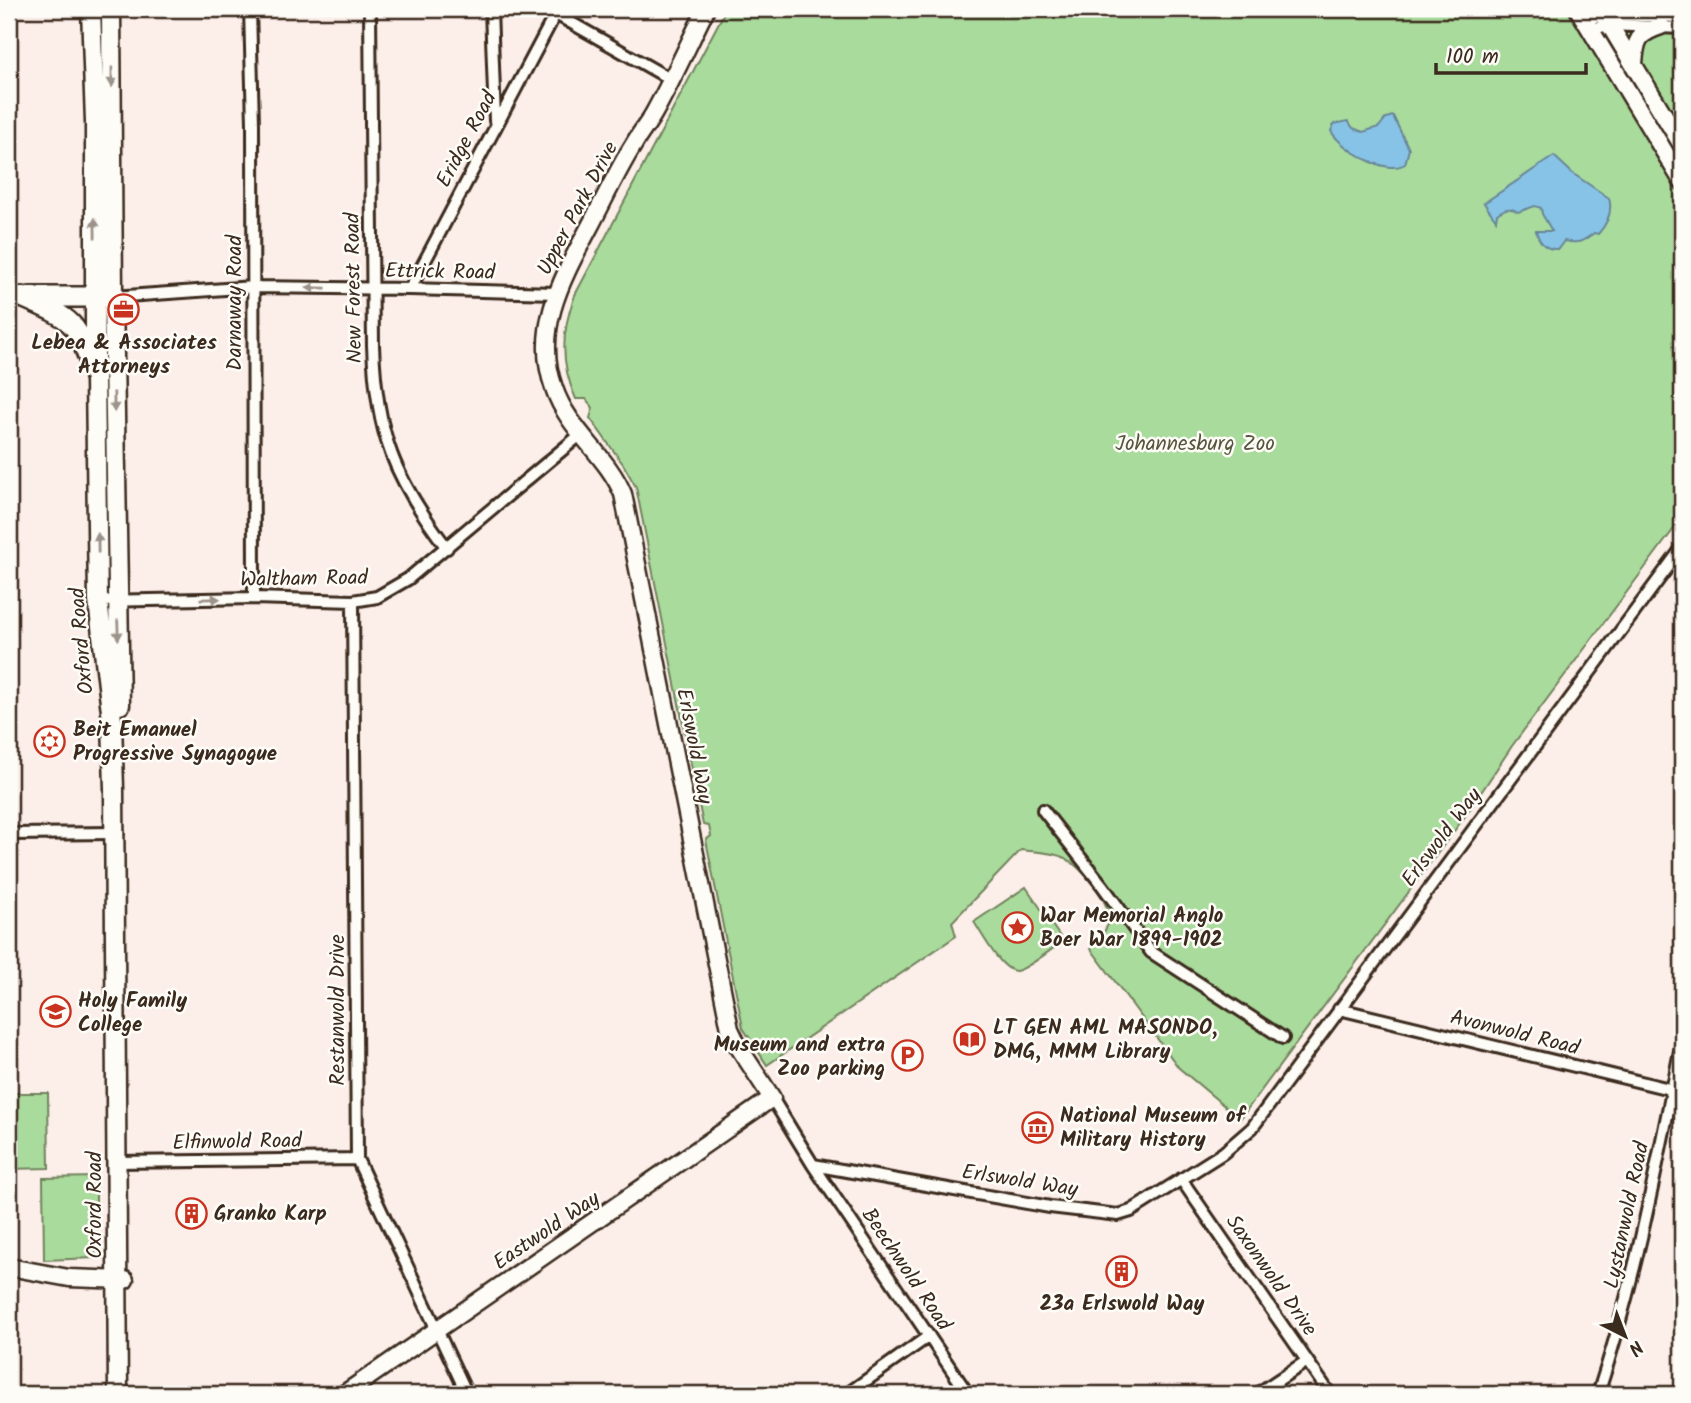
<svg xmlns="http://www.w3.org/2000/svg" width="1691" height="1403" font-family="Kalam,sans-serif">
  <style>
    .green { fill: #a9db9c; stroke: #72825d; stroke-width: 2 }
    .water { fill: #87c3e6; stroke: #698696; stroke-width: 2 }
    .lines { fill: none; stroke-linecap: round; stroke-linejoin: round }
    .street-casing { stroke: #3b2a1e; stroke-width: 16 }
    .secondary-casing { stroke: #3b2a1e; stroke-width: 21 }
    .primary-casing { stroke: #3b2a1e; stroke-width: 23 }
    .highway-casing { stroke: #3b2a1e; stroke-width: 24 }
    .street { stroke: #fdfcf7; stroke-width: 10 }
    .secondary { stroke: #fdfcf7; stroke-width: 16 }
    .primary { stroke: #fdfcf7; stroke-width: 18 }
    .highway { stroke: #fdfcf7; stroke-width: 19 }
    .oneway { fill: #9c938a }
    .labels { text-anchor: middle; stroke-width: 5; stroke-linejoin: round; paint-order: stroke }
    .street-label { font-size: 21px; fill: #3b2a1e; stroke: #fdfcf7 }
    .poi-label { font-size: 21px; font-weight: bold; fill: #3b2a1e; stroke: #fdfcf7; text-anchor: start }
    .park-label { font-size: 21px; fill: #56563e; stroke: #fdfcf7 }
  </style>
  <rect width="100%" height="100%" fill="#fcefea"/>
  <filter id="ink" filterUnits="userSpaceOnUse"><feTurbulence type="fractalNoise" baseFrequency=".0143" numOctaves="2"/><feDisplacementMap in="SourceGraphic" scale="14" xChannelSelector="R" yChannelSelector="G"/><feConvolveMatrix kernelMatrix="1 2 1 2 8 2 1 2 1" color-interpolation-filters="sRGB"/></filter>
  <g filter="url(#ink)">
    <path class="green" d="M726 9H1568L1682 197V518L1512 746 1466 815 1240 1119 1179 1068 1091 949C1097 941 1107 931 1109 921 1111 902 1081 867 1065 858 1053 852 1035 852 1021 850L952 922 956 936 767 1065 743 1028 706 840 711 836 709 826 703 825 636 487 623 464 590 418 593 408 586 399H576C560 363 561 332 575 295Z
      M1617 28 1682 34V136Z
      M1026 887 1063 941C1053 948 1028 969 1016 971 1002 972 982 934 974 922Z
      M9 1093H48L49 1168 9 1169Z
      M96 1177V1258L44 1260 43 1178Z"/>
    <path class="water" d="M1393 116 1409 149 1405 164C1386 176 1341 149 1331 131L1334 124 1348 121 1353 128 1363 132 1379 127 1386 118Z
      M1554 156 1572 173 1609 198C1613 212 1607 224 1598 234L1594 233C1582 242 1579 244 1564 241L1558 249C1546 250 1539 242 1536 231H1552L1542 214 1541 208 1535 206 1518 212C1510 206 1504 209 1497 214L1496 220 1484 203Z"/>
    <g class="lines">
      <defs>
        <path id="street" d="M250 9 253 124 254 598
          M370 9 373 345C376 434 394 478 447 548
          M491 9 495 121
          M547 9 670 79
          M1585 19 1604 15 1682 17
          M1591 29 1609 25 1682 28
          M410 289 558 9
          M113 297 253 287 410 289 556 293
          M98 601 254 598 353 601 377 597 408 579 580 435
          M353 601 357 1159 467 1394
          M1043 810 1102 885 1151 952 1283 1038
          M9 834 118 833
          M1339 1009 1682 1092
          M772 1098 813 1165 1050 1207 1118 1215 1131 1211 1223 1153 1252 1128 1682 548
          M116 1162 357 1159
          M813 1165 968 1394
          M1181 1179 1330 1394
          M847 1394 929 1336
          M1257 1394 1307 1361
          M1598 1394C1636 1279 1658 1160 1682 1041"/>
        <path id="secondary" d="M1578 9 1682 181
          M1600 9 1682 145
          M1634 63C1636 40 1637 34 1661 26
          M9 1267 69 1278 125 1280
          M344 1394 772 1098 738 1046 730 1029 623 494C607 455 568 430 554 388 533 330 562 279 589 228 604 200 617 171 634 144 640 133 648 124 654 113 673 79 689 43 706 9"/>
        <path id="primary" d="M91 9 95 122V377L98 601 112 720 114 789 118 1394
          M111 9 113 297 120 705"/>
        <path id="highway" d="M22 297C77 321 76 321 95 377
          M30 297H113"/>
      </defs>
      <use href="#street" class="street-casing"/>
      <use href="#secondary" class="secondary-casing"/>
      <use href="#primary" class="primary-casing"/>
      <use href="#highway" class="highway-casing"/>
      <use href="#street" class="street"/>
      <use href="#secondary" class="secondary"/>
      <use href="#primary" class="primary"/>
      <use href="#highway" class="highway"/>
    </g>
    <defs><path id="oneway-solid" d="M-6-.8H1V-3.2L6.5 0L1 3.2V.8H-6Z" transform="scale(1.75)"/></defs>
    <g class="oneway">
      <use href="#oneway-solid" transform="translate(112 77) rotate(90)"/>
      <use href="#oneway-solid" transform="translate(95 228) rotate(-91)"/>
      <use href="#oneway-solid" transform="translate(316 288) rotate(-179)"/>
      <use href="#oneway-solid" transform="translate(114 402) rotate(89)"/>
      <use href="#oneway-solid" transform="translate(98 543) rotate(-91)"/>
      <use href="#oneway-solid" transform="translate(210 599) rotate(-1)"/>
      <use href="#oneway-solid" transform="translate(118 630) rotate(88)"/>
    </g>
  </g>
  <defs>
    <symbol id="office-ring" viewBox="-11 -11 22 22"><circle r="9.5" fill="#fdfcf7" stroke="#c8321e" stroke-width="1.5"/><path d="M-6-3h4V-5.5h4V-3h4V5H-6ZM-1-4.5V-3h2v-1.5ZM-6 0V1H6V0Z" fill="#c8321e"/></symbol>
    <symbol id="synagogue-ring" viewBox="-11 -11 22 22"><circle r="9.5" fill="#fdfcf7" stroke="#c8321e" stroke-width="1.5"/><path d="M0-6.5L5.6 3.2H-5.6ZM0 6.5L5.6-3.2H-5.6Z" fill="#c8321e"/></symbol>
    <symbol id="sight-ring" viewBox="-11 -11 22 22"><circle r="9.5" fill="#fdfcf7" stroke="#c8321e" stroke-width="1.5"/><path d="M0-6L1.8-2.2L6-1.7L2.9 1.2L3.7 5.4L0 3.3L-3.7 5.4L-2.9 1.2L-6-1.7L-1.8-2.2Z" fill="#c8321e"/></symbol>
    <symbol id="school-ring" viewBox="-11 -11 22 22"><circle r="9.5" fill="#fdfcf7" stroke="#c8321e" stroke-width="1.5"/><path d="M0-5L7-2L0 1L-7-2ZM-4 1L0 2.5L4 1V4Q0 6-4 4Z" fill="#c8321e"/></symbol>
    <symbol id="library-ring" viewBox="-11 -11 22 22"><circle r="9.5" fill="#fdfcf7" stroke="#c8321e" stroke-width="1.5"/><path d="M-6-4Q-3-5.5-.7-3.5V5Q-3 3-6 4ZM6-4Q3-5.5 .7-3.5V5Q3 3 6 4Z" fill="#c8321e"/></symbol>
    <symbol id="parking-ring" viewBox="-11 -11 22 22"><circle r="9.5" fill="#fdfcf7" stroke="#c8321e" stroke-width="1.5"/><path d="M-3.5-5.5H1a3.5 3.5 0 0 1 0 7H-1V5.5H-3.5ZM-1-3.4V-.6H.8a1.4 1.4 0 0 0 0-2.8Z" fill="#c8321e"/></symbol>
    <symbol id="museum-ring" viewBox="-11 -11 22 22"><circle r="9.5" fill="#fdfcf7" stroke="#c8321e" stroke-width="1.5"/><path d="M0-6L6-3V-2H-6V-3ZM-5-1h2V3h-2ZM-1-1h2V3h-2ZM3-1h2V3H3ZM-6 4H6V6H-6Z" fill="#c8321e"/></symbol>
    <symbol id="building-ring" viewBox="-11 -11 22 22"><circle r="9.5" fill="#fdfcf7" stroke="#c8321e" stroke-width="1.5"/><path d="M-4-6H4V6H1V3H-1V6H-4ZM-2.5-4.3h1.7v1.8h-1.7ZM.8-4.3h1.7v1.8H.8ZM-2.5-1h1.7V.8h-1.7ZM.8-1h1.7V.8H.8Z" fill="#c8321e"/></symbol>
  </defs>
  <g fill-rule="evenodd">
    <use href="#office-ring" x="106" y="292" width="35" height="35"/>
    <use href="#synagogue-ring" x="32" y="724" width="35" height="35"/>
    <use href="#sight-ring" x="1000" y="910" width="35" height="35"/>
    <use href="#school-ring" x="38" y="994" width="35" height="35"/>
    <use href="#library-ring" x="952" y="1022" width="35" height="35"/>
    <use href="#parking-ring" x="890" y="1038" width="35" height="35"/>
    <use href="#museum-ring" x="1020" y="1110" width="35" height="35"/>
    <use href="#building-ring" x="174" y="1196" width="35" height="35"/>
    <use href="#building-ring" x="1104" y="1254" width="35" height="35"/>
  </g>
  <g class="labels">
    <g class="street-label">
      <text transform="translate(466 139) rotate(-62)" y="7">Eridge Road</text>
      <text transform="translate(577 208) rotate(-62)" y="7">Upper Park Drive</text>
      <text transform="translate(440 271) rotate(1)" y="7">Ettrick Road</text>
      <text transform="translate(353 288) rotate(-91)" y="7">New Forest Road</text>
      <text transform="translate(234 303) rotate(-90)" y="7">Darnaway Road</text>
      <text transform="translate(304 578) rotate(-1)" y="7">Waltham Road</text>
      <text transform="translate(81 641) rotate(-95)" y="7">Oxford Road</text>
      <text transform="translate(695 746) rotate(79)" y="7">Erlswold Way</text>
      <text transform="translate(1441 837) rotate(-53)" y="7">Erlswold Way</text>
      <text transform="translate(337 1010) rotate(-90)" y="7">Restanwold Drive</text>
      <text transform="translate(1515 1032) rotate(14)" y="7">Avonwold Road</text>
      <text transform="translate(237 1141) rotate(-1)" y="7">Elfinwold Road</text>
      <text transform="translate(1020 1180) rotate(9)" y="7">Erlswold Way</text>
      <text transform="translate(94 1205) rotate(-90)" y="7">Oxford Road</text>
      <text transform="translate(1626 1215) rotate(-78)" y="7">Lystanwold Road</text>
      <text transform="translate(546 1230) rotate(-34)" y="7">Eastwold Way</text>
      <text transform="translate(907 1269) rotate(56)" y="7">Beechwold Road</text>
      <text transform="translate(1272 1275) rotate(55)" y="7">Saxonwold Drive</text>
    </g>
    <g class="poi-label">
      <text x="124" y="349" text-anchor="middle">Lebea &amp; Associates<tspan x="124" dy="24">Attorneys</tspan></text>
      <text x="73" y="736">Beit Emanuel<tspan x="73" dy="24">Progressive Synagogue</tspan></text>
      <text x="1040" y="922">War Memorial Anglo<tspan x="1040" dy="24">Boer War 1899-1902</tspan></text>
      <text x="78" y="1007">Holy Family<tspan x="78" dy="24">College</tspan></text>
      <text x="993" y="1034">LT GEN AML MASONDO,<tspan x="993" dy="24">DMG, MMM Library</tspan></text>
      <text x="885" y="1051" text-anchor="end">Museum and extra<tspan x="885" dy="24">Zoo parking</tspan></text>
      <text x="1060" y="1122">National Museum of<tspan x="1060" dy="24">Military History</tspan></text>
      <text x="214" y="1220">Granko Karp</text>
      <text x="1122" y="1310" text-anchor="middle">23a Erlswold Way</text>
    </g>
    <g class="park-label">
      <text x="1195" y="450">Johannesburg Zoo</text>
    </g>
  </g>
  <rect width="1691" height="1403" fill="none" stroke="#fdfcf7" stroke-width="35"/>
  <rect x="18" y="18" width="1656" height="1368" fill="none" stroke="#3b2a1e" stroke-width="2.5" filter="url(#ink)"/>
  <g transform="translate(1625 1336) rotate(138)" stroke="#fdfcf7" stroke-width="5" paint-order="stroke">
  <path d="M0-5L12 26L0 18L-12 26Z" fill="#3b2a1e"/>
  <text y="-10" font-size="19" font-weight="bold" text-anchor="middle" fill="#3b2a1e">N</text>
  </g>
  <path d="M1436 63v10h150v-10" fill="none" stroke="#3b2a1e" stroke-width="3.5"/>
  <text x="1446" y="63" font-size="21" fill="#3b2a1e" stroke="#fdfcf7" stroke-width="5" paint-order="stroke">100 m</text>
</svg>
